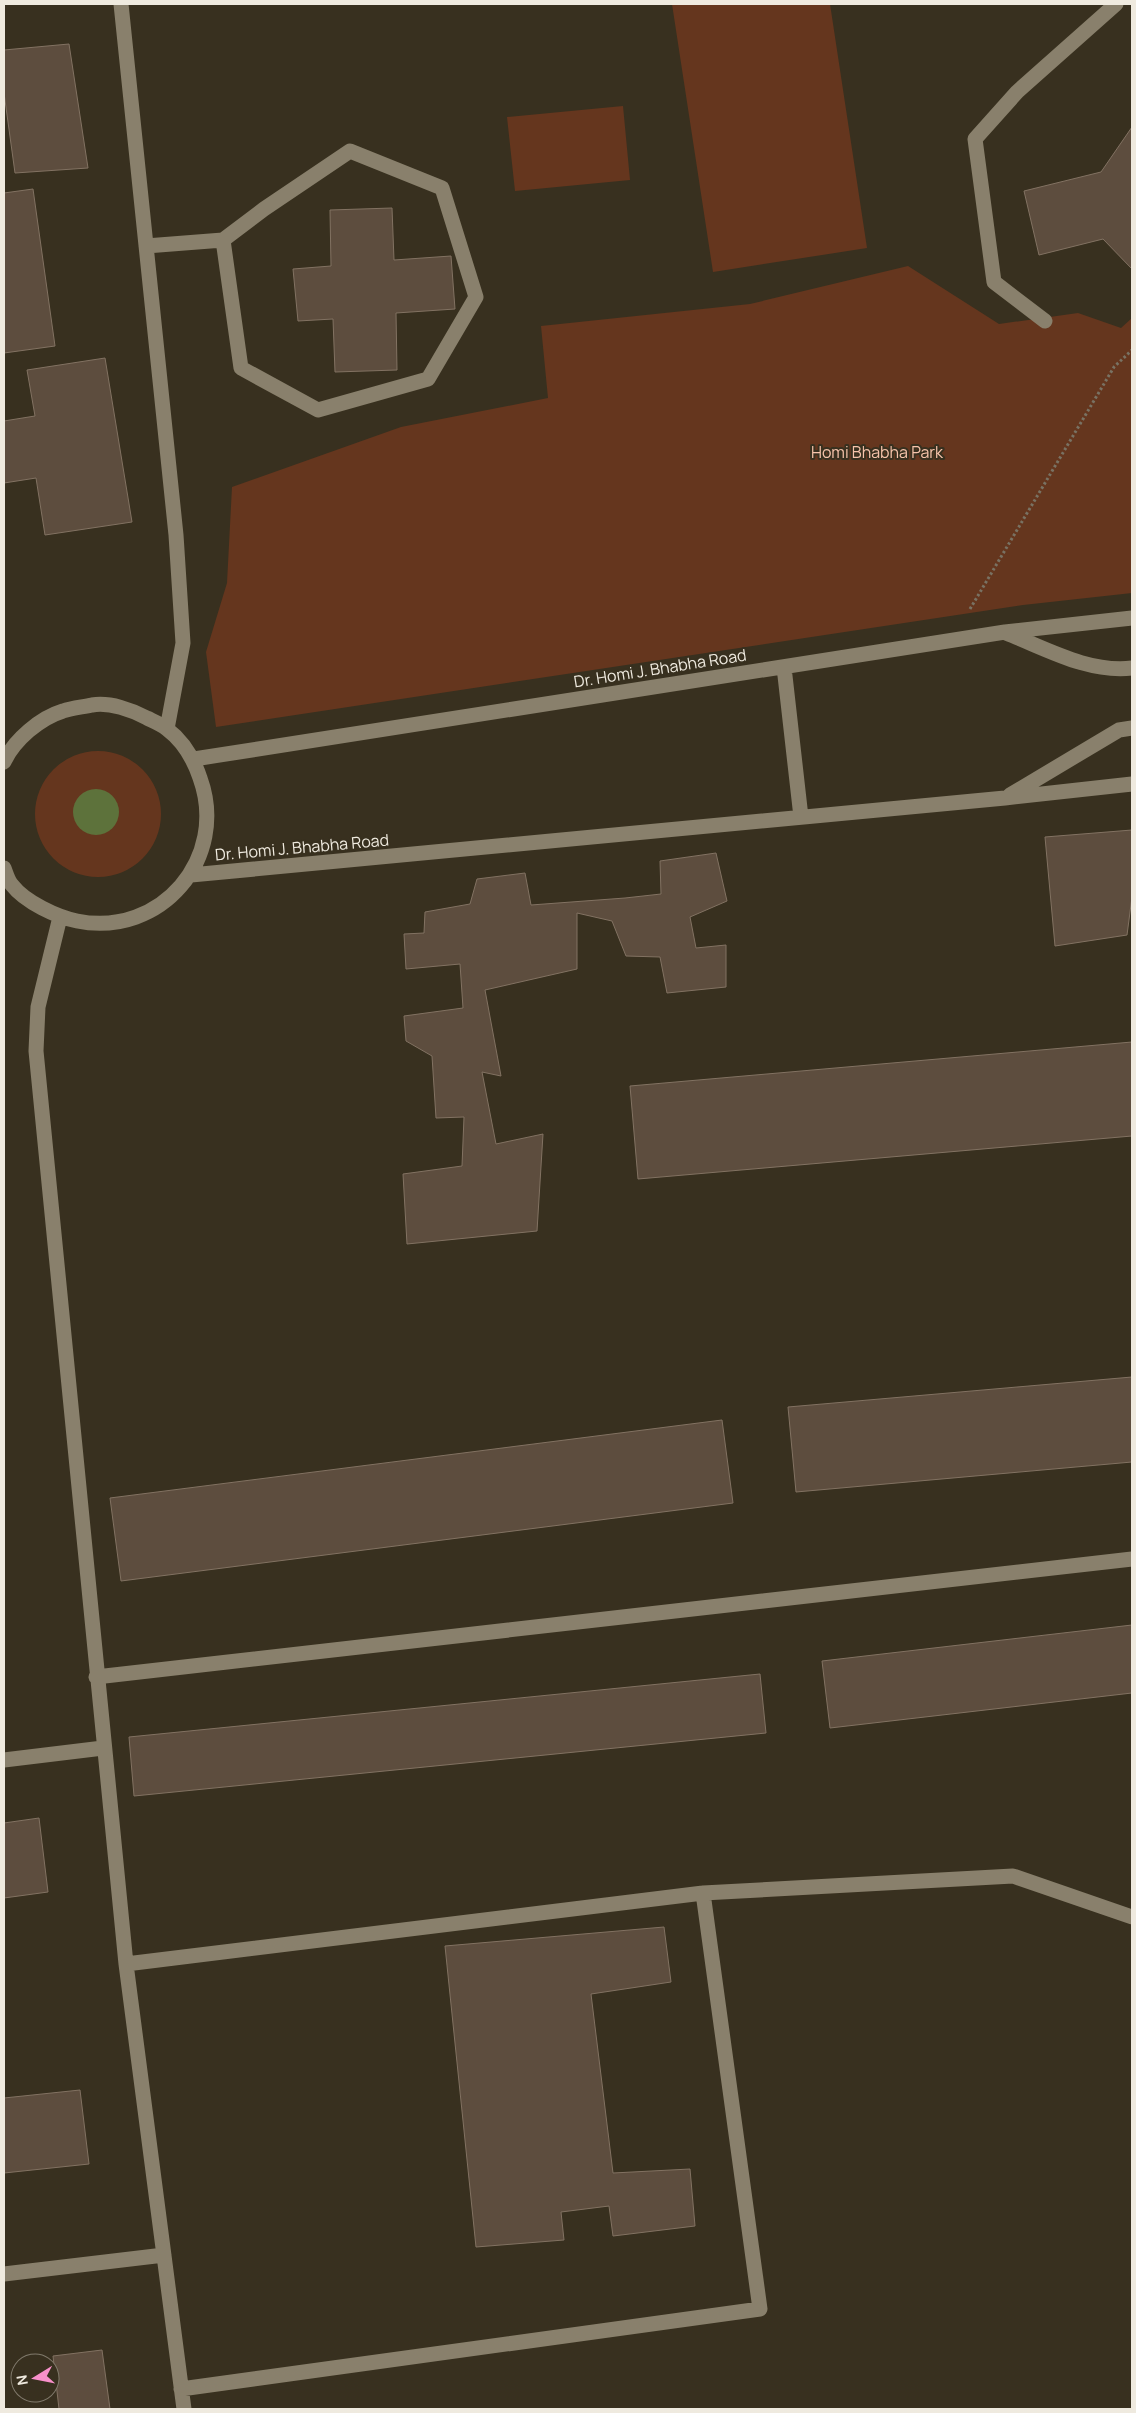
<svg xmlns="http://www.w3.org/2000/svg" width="1136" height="2413" font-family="Manrope,sans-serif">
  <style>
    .green { fill: #65361e }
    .water { fill: #5d723b }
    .building { fill: #5d4d3e; stroke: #827262 }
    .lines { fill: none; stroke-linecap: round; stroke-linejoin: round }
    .path { stroke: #797263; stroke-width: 3; stroke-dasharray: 2.5 2.5; stroke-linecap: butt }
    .minor { stroke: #89806c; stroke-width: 15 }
    .labels { text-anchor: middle; stroke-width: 4; stroke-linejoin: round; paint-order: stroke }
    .park-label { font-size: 16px; fill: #f7c4ab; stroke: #38301f }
    .street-label { font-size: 16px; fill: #efeadf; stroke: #38301f }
  </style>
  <rect width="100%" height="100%" fill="#38301f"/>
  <path class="green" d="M672 4H830L867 248 713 272Z
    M623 106 630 180 515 191 507 117Z
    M908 266 999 324 1078 313 1121 328 1132 318V593L1023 605 216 727 206 652 227 583 232 487 401 427 548 398 541 326 750 304Z
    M35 814a63 63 0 1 1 126 0a63 63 0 1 1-126 0Z"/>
  <path class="water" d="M73 812a23 23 0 1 1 46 0a23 23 0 1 1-46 0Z"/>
  <path class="building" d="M69 44 88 168 15 173 4 93V50Z
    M1132 127V269L1103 239 1039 255 1024 191 1101 172Z
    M33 189 55 346 4 353V193Z
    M392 208 394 260 451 256 455 309 396 313 397 370 335 372 333 319 298 321 293 269 331 266 330 210Z
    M105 358 132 522 45 535 36 478 4 483V421L35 416 27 370Z
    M1132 830V897L1127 935 1055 946 1045 837Z
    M716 853 727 901 690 917 696 948 726 945V987L667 993 660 957 626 956 612 921 577 913V969L485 990 501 1076 482 1072 496 1144 543 1134 537 1231 407 1244 403 1174 462 1166 464 1117 436 1118 432 1056 406 1041 404 1016 463 1008 460 964 406 969 404 934 424 933 425 912 470 904 477 879 525 873 531 905 625 898 661 894 660 861Z
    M1132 1042V1136L638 1179 630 1086Z
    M1132 1377V1462L796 1492 788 1407Z
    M722 1420 733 1503 121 1581 110 1498Z
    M1132 1625V1693L830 1728 822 1661Z
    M760 1674 766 1733 134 1796 129 1737Z
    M39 1818 48 1892 4 1898V1823Z
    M664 1927 671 1982 591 1994 613 2173 690 2169 695 2226 613 2236 609 2206 561 2212 564 2240 476 2247 445 1946Z
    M80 2090 89 2164 4 2173V2098Z
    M102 2350 110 2409H59L53 2356Z"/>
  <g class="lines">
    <path class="path" d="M970 609 1114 367 1132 350"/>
    <path class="minor" d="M121 4 176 535 183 643 167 729
      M146 246 223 240 264 209 350 151 442 188 476 297 428 379 318 410 241 368 223 240
      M1045 321 994 282 975 139 1017 92 1116 4
      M1006 633C1047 649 1088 673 1132 668
      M784 667 801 817
      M194 759 1005 632 1132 618
      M4 762C14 740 40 718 63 711 72 708 83 707 92 705 110 702 132 710 147 718 153 721 161 724 167 729 183 741 194 760 200 778 229 858 161 938 77 921 57 917 25 902 12 885 8 881 6 873 4 868
      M1010 795 1119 730 1132 728
      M191 875 1005 798 1132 784
      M60 917 38 1007 36 1051 126 1964 184 2409
      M96 1677 1132 1559
      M4 1760 103 1748
      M126 1964 703 1893 1013 1876 1132 1917
      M4 2274 164 2255
      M181 2389 760 2309 703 1893"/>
  </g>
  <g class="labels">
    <g class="park-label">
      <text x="877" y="458">Homi Bhabha Park</text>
    </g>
    <g class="street-label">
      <text transform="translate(660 668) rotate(-9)" y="6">Dr. Homi J. Bhabha Road</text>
      <text transform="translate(302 847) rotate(-5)" y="6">Dr. Homi J. Bhabha Road</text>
    </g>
  </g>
  <rect width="1136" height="2413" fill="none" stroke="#efeadf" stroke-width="10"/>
  <g transform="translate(35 2378) rotate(260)"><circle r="24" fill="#38301f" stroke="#817a6c"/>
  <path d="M0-4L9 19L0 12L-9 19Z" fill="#f890cb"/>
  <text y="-8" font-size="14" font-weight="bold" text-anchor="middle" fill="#efeadf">N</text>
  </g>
</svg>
